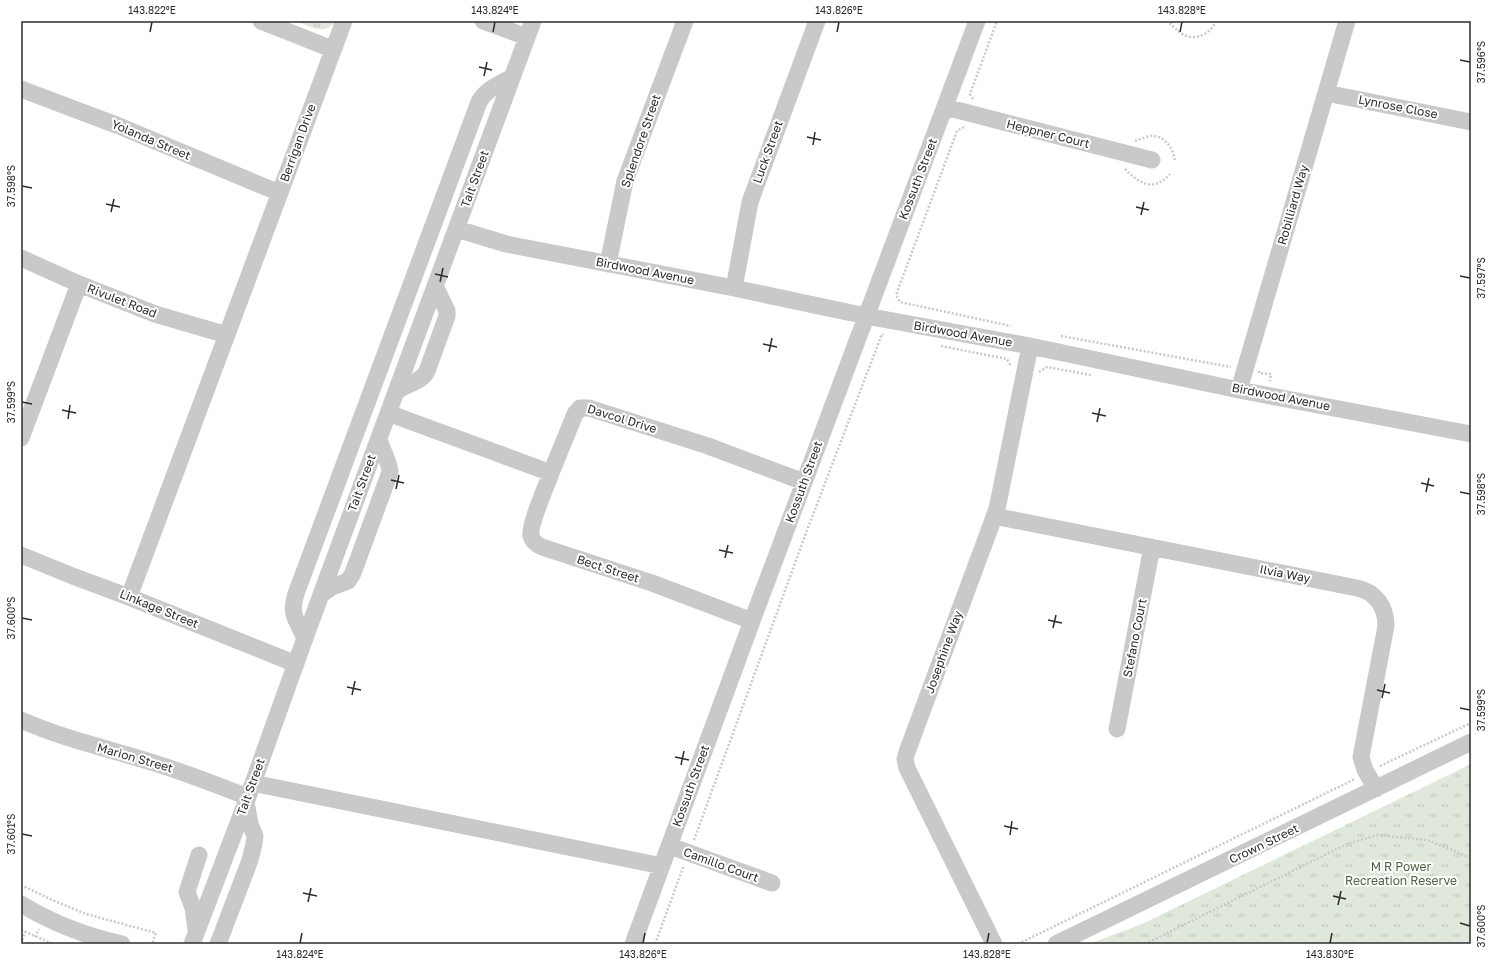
<svg xmlns="http://www.w3.org/2000/svg" width="1492" height="965" font-family="'Golos Text',sans-serif">
  <style>
    .park { fill: url(#park-tufts) }
    .lines { fill: none; stroke-linecap: round; stroke-linejoin: round }
    .path { stroke: #c9c9c9; stroke-width: 2.5; stroke-dasharray: 2 2; stroke-linecap: butt }
    .minor { stroke: #c9c9c9; stroke-width: 17 }
    .ticks { fill: none; stroke: #2c2c2c; stroke-width: 1.5 }
    .labels { text-anchor: middle; stroke-width: 4; stroke-linejoin: round; paint-order: stroke }
    .street-label { font-size: 12px; fill: #2c2c2c; stroke: #fff }
    .park-label { font-size: 12px; fill: #49623f; stroke: #fff }
    .neatline { fill: none; stroke: #2c2c2c; stroke-width: 1.5 }
    .ticks-label { font-size: 10px; text-anchor: middle; fill: #2c2c2c }
  </style>
  <defs>
    <pattern id="park-tufts" width="24" height="20" patternUnits="userSpaceOnUse"><rect width="24" height="20" fill="#e0e8db"/><path d="M3 7l-1-3M5 7V3M7 7l1-3M15 17l-1-3M17 17v-4M19 17l1-3" fill="none" stroke="#c0c7bc"/></pattern>
  </defs>
  <rect width="100%" height="100%" fill="#fff"/>
  <path class="park" d="M296 21H335C326 37 309 26 296 21Z
    M1471 764V944H1089L1142 924Z"/>
  <g class="lines">
    <path class="path" d="M1166 21C1173 25 1177 31 1184 35 1197 41 1211 33 1216 21
      M973 99 970 94 997 21
      M964 127 957 131 896 295 900 302 1011 326
      M1135 141C1140 139 1145 137 1151 136 1165 135 1174 149 1175 162
      M1125 169C1139 183 1153 193 1170 174
      M1061 336 1231 367
      M941 346 1007 359 1011 366
      M1259 371V373L1271 374 1270 381
      M1039 372 1047 367 1091 375
      M1380 766 1471 723
      M694 840 806 533 882 334 883 335
      M21 885 52 900 86 914 156 933 152 944
      M21 930 53 944
      M35 937 39 929
      M21 944 25 932
      M655 944 684 865
      M1018 944 1355 779
      M1145 944 1347 844 1377 835 1427 840 1471 858"/>
    <path class="minor" d="M261 21 332 49
      M483 21 527 37
      M21 89 119 126 253 182 280 193
      M1326 93 1471 122
      M945 107 1152 160
      M457 229 506 244 734 288 866 316 1030 346 1239 390 1471 434
      M21 258 79 284 155 314 227 335
      M608 264 625 181 685 21
      M734 288 750 202 817 21
      M1239 390 1347 21
      M396 392C406 384 422 382 427 371L447 316V311L435 286
      M388 413 551 473 575 414 580 408H589L708 446 804 482
      M21 438 79 284
      M551 473C547 485 529 524 531 536 533 543 539 546 545 548L652 583 752 621
      M994 516 1357 588C1376 592 1386 607 1386 626L1361 757 1365 770 1376 789
      M21 555 75 577 129 597 296 664
      M321 595 332 587 348 581 353 573 390 472C390 463 381 449 379 438
      M129 597 344 21
      M305 638C295 617 289 614 297 591L479 102C486 89 500 84 512 77
      M21 720C64 739 106 748 151 762 184 772 216 785 248 797
      M1117 729 1152 547
      M253 783 662 866
      M670 846 772 883
      M21 904C52 923 86 936 122 944
      M196 929 193 908 187 892 199 855
      M192 944 248 797 305 638 533 21
      M218 944 250 860 254 844 255 836 250 824 246 802
      M633 944 752 621 977 21
      M994 944 907 768 905 759 907 752 997 509 1030 346
      M1056 944 1471 742"/>
  </g>
  <path class="ticks" d="M150 32 152 22M493 32 495 22M837 32 839 22M1180 32 1182 22M1460 60 1470 62M479 67 492 70M484 76 487 62M807 137 821 140M813 145 815 132M22 186 32 188M106 204 120 207M1136 207 1149 210M111 212 114 199M1141 215 1144 202M435 274 448 277M1460 276 1470 278M440 282 443 268M763 344 777 347M769 352 772 338M22 402 32 404M62 410 76 413M1092 413 1106 416M68 419 70 405M1097 422 1100 408M391 480 404 483M1421 483 1434 486M396 489 399 475M1426 492 1429 478M1460 492 1470 494M719 550 733 553M725 558 728 545M22 618 32 620M1048 620 1062 623M1053 628 1056 615M347 687 361 690M1377 690 1390 693M352 695 355 681M1382 698 1385 684M1460 708 1470 710M675 757 689 760M681 765 684 751M1004 826 1018 829M22 834 32 836M1010 835 1012 821M303 893 317 896M1333 896 1346 899M308 902 311 888M1338 905 1341 891M1460 923 1470 926M300 943 302 933M643 943 645 933M987 943 989 933M1330 943 1332 933"/>
  <g class="labels">
    <g class="street-label">
      <text transform="translate(1398 107) rotate(11)" y="4">Lynrose Close</text>
      <text transform="translate(1048 134) rotate(14)" y="4">Heppner Court</text>
      <text transform="translate(151 140) rotate(23)" y="4">Yolanda Street</text>
      <text transform="translate(641 141) rotate(-71)" y="4">Splendore Street</text>
      <text transform="translate(298 143) rotate(-70)" y="4">Berrigan Drive</text>
      <text transform="translate(768 152) rotate(-70)" y="4">Luck Street</text>
      <text transform="translate(475 179) rotate(-70)" y="4">Tait Street</text>
      <text transform="translate(918 179) rotate(-69)" y="4">Kossuth Street</text>
      <text transform="translate(1293 205) rotate(-74)" y="4">Robilliard Way</text>
      <text transform="translate(645 271) rotate(11)" y="4">Birdwood Avenue</text>
      <text transform="translate(122 301) rotate(21)" y="4">Rivulet Road</text>
      <text transform="translate(963 334) rotate(10)" y="4">Birdwood Avenue</text>
      <text transform="translate(1281 397) rotate(11)" y="4">Birdwood Avenue</text>
      <text transform="translate(622 419) rotate(17)" y="4">Davcol Drive</text>
      <text transform="translate(804 482) rotate(-70)" y="4">Kossuth Street</text>
      <text transform="translate(362 483) rotate(-70)" y="4">Tait Street</text>
      <text transform="translate(608 569) rotate(18)" y="4">Bect Street</text>
      <text transform="translate(1285 574) rotate(11)" y="4">Ilvia Way</text>
      <text transform="translate(159 609) rotate(22)" y="4">Linkage Street</text>
      <text transform="translate(1135 638) rotate(-79)" y="4">Stefano Court</text>
      <text transform="translate(944 652) rotate(-70)" y="4">Josephine Way</text>
      <text transform="translate(135 758) rotate(16)" y="4">Marion Street</text>
      <text transform="translate(691 786) rotate(-70)" y="4">Kossuth Street</text>
      <text transform="translate(251 787) rotate(-70)" y="4">Tait Street</text>
      <text transform="translate(1264 844) rotate(-26)" y="4">Crown Street</text>
      <text transform="translate(721 865) rotate(20)" y="4">Camillo Court</text>
    </g>
    <g class="park-label">
      <text x="1401" y="871">M R Power<tspan x="1401" dy="14">Recreation Reserve</tspan></text>
    </g>
  </g>
  <rect width="1492" height="965" fill="none" stroke="#ffffff" stroke-width="44"/>
  <rect x="22" y="22" width="1448" height="921" class="neatline"/>
  <g class="ticks-label">
    <text x="152" y="14">143.822°E</text>
    <text x="495" y="14">143.824°E</text>
    <text x="839" y="14">143.826°E</text>
    <text x="1182" y="14">143.828°E</text>
    <text transform="translate(1481 62) rotate(-90)" y="4">37.596°S</text>
    <text transform="translate(11 186) rotate(-90)" y="4">37.598°S</text>
    <text transform="translate(1481 278) rotate(-90)" y="4">37.597°S</text>
    <text transform="translate(11 402) rotate(-90)" y="4">37.599°S</text>
    <text transform="translate(1481 494) rotate(-90)" y="4">37.598°S</text>
    <text transform="translate(11 618) rotate(-90)" y="4">37.600°S</text>
    <text transform="translate(1481 710) rotate(-90)" y="4">37.599°S</text>
    <text transform="translate(11 834) rotate(-90)" y="4">37.601°S</text>
    <text transform="translate(1481 926) rotate(-90)" y="4">37.600°S</text>
    <text x="300" y="958">143.824°E</text>
    <text x="643" y="958">143.826°E</text>
    <text x="987" y="958">143.828°E</text>
    <text x="1330" y="958">143.830°E</text>
  </g>
</svg>
